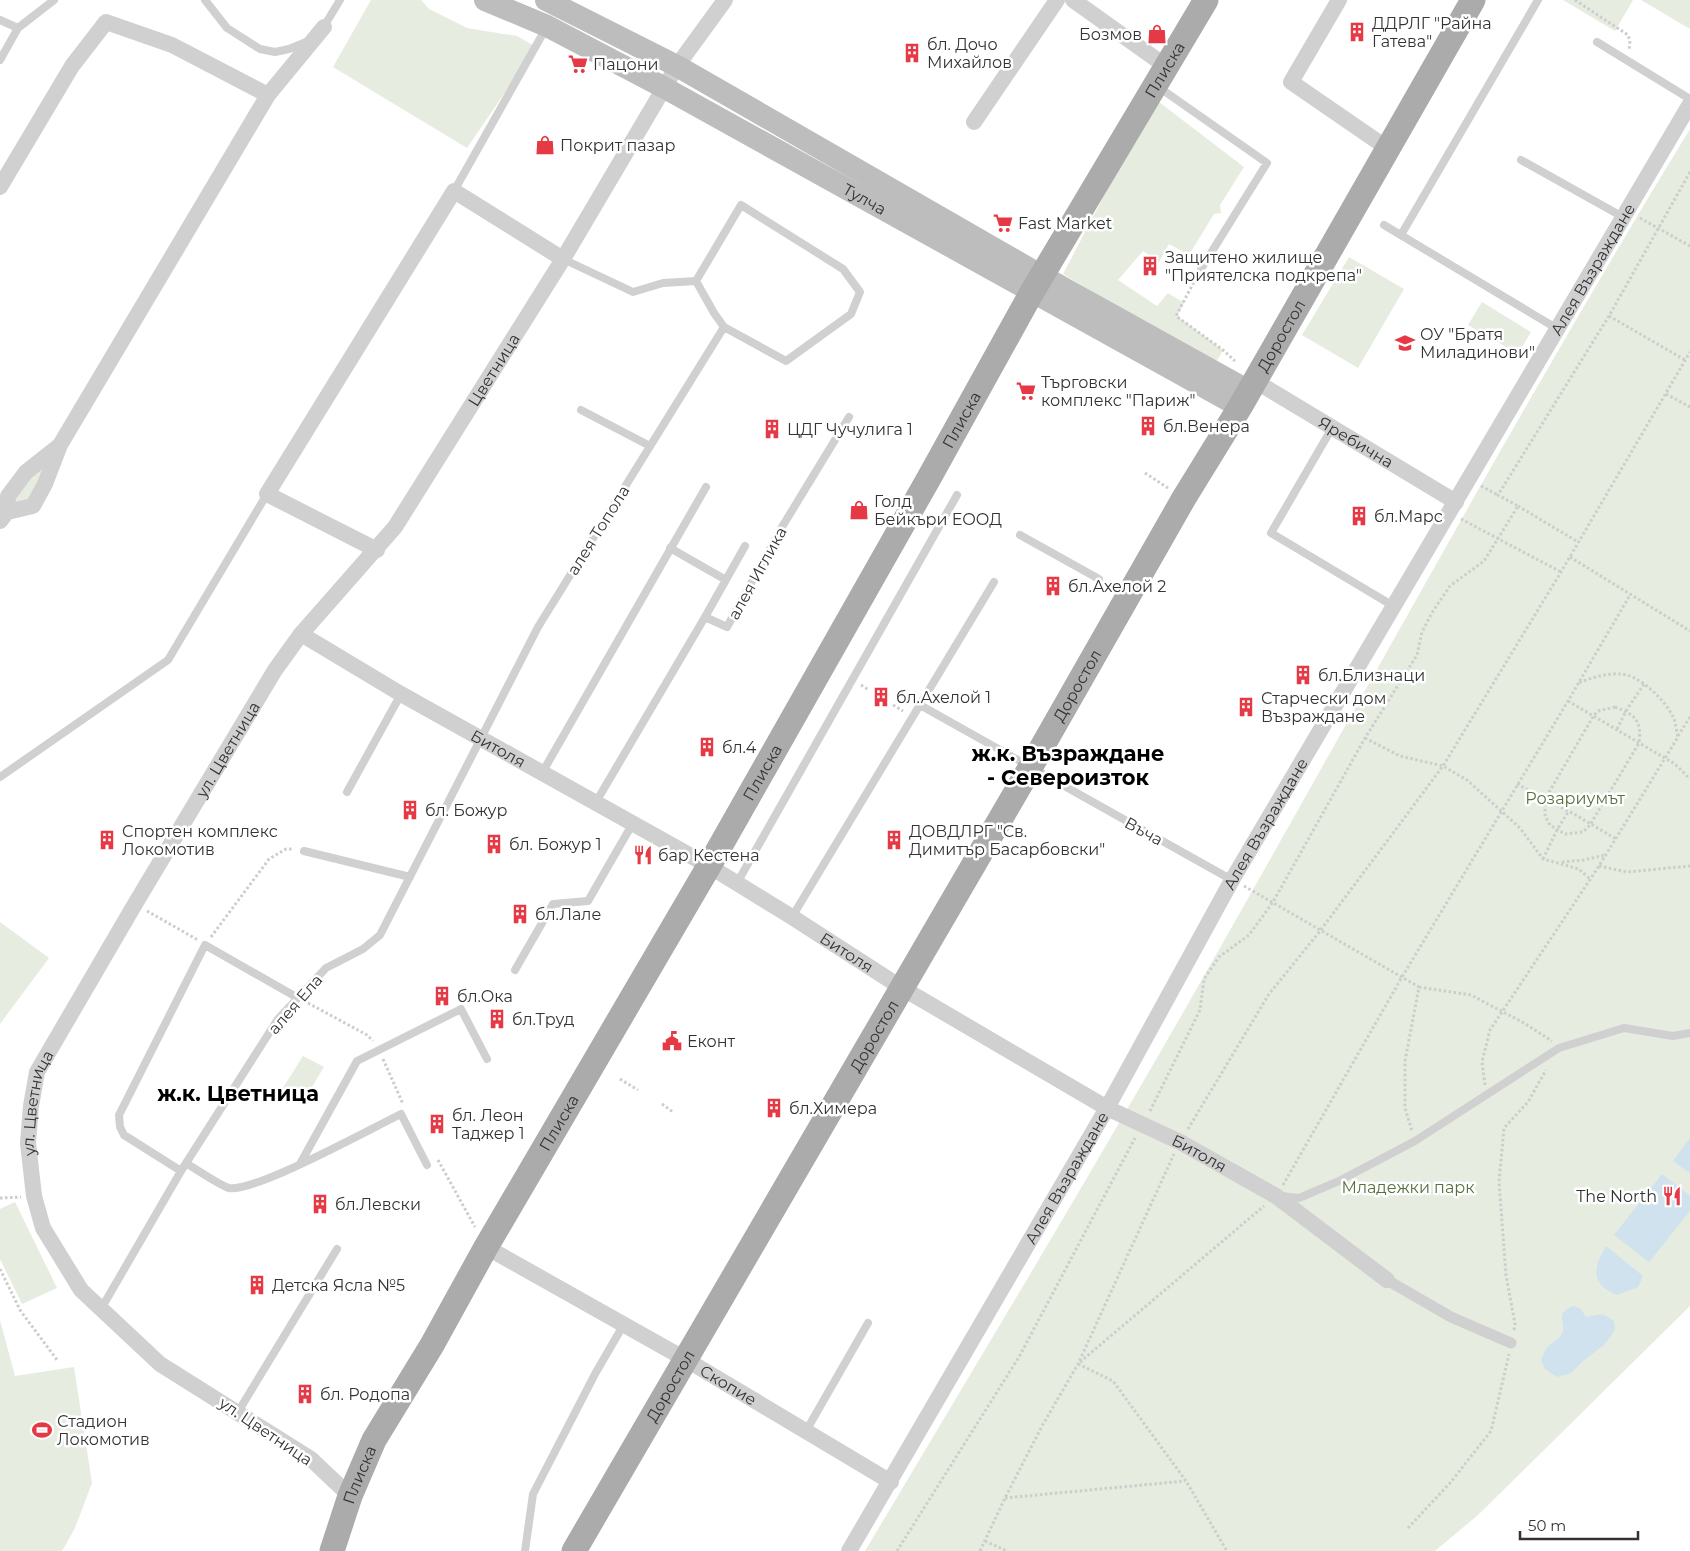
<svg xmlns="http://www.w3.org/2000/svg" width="1690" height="1551" font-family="Montserrat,sans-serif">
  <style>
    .green { fill: #e6ecdf }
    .water { fill: #cfe2ee }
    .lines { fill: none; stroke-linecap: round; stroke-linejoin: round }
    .path { stroke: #cdcdcd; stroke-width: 3; stroke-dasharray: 2.5 2.5; stroke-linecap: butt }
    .service { stroke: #d0d0d0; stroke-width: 8 }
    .pedestrian { stroke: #d0d0d0; stroke-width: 11 }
    .minor { stroke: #d0d0d0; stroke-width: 16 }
    .secondary { stroke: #bdbdbd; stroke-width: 22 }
    .primary { stroke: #ababab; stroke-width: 25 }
    .labels { text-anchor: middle; stroke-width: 5; stroke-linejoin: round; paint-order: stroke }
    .poi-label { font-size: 16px; fill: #333; stroke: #fff; text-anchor: start }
    .street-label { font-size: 16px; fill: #333; stroke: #fff }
    .park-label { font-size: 16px; fill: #56703f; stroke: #fff }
    .district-label { font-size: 21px; font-weight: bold; fill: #000; stroke: #fff }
  </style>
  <rect width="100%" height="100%" fill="#fff"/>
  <path class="green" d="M371 0H421L429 9 467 28 517 36 536 47 467 148 333 67Z
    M1563 0H1633L1615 31Z
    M1641 0H1690V29Z
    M1155 99 1244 167 1220 205 1221 213 1214 214 1189 255 1169 244 1159 262 1143 251 1118 280 1157 306 1168 293 1184 303 1177 316 1223 350 1215 364 1063 274Z
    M1690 129V1306L1478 1515 1435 1551H865C958 1395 1052 1239 1143 1082 1327 765 1499 441 1690 129Z
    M1349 257 1404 289 1358 368 1302 335Z
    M1482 302 1531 332 1518 354 1468 325Z
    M50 466 35 501 9 505 26 475Z
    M0 922 49 958 0 1024Z
    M303 1056 324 1067 301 1105 281 1091Z
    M15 1202 57 1288 22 1304 0 1259V1209Z
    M0 1320 15 1376 74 1367 92 1483 75 1528 62 1551H0Z"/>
  <path class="water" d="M1690 1138V1173L1673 1161Z
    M1662 1174 1690 1196V1211L1649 1262 1614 1235Z
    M1606 1246 1643 1276 1638 1287 1617 1295C1590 1284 1593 1268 1606 1246Z
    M1573 1306 1580 1308 1586 1317C1601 1315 1601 1311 1614 1321L1615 1330 1605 1344 1582 1362 1571 1373 1557 1377 1545 1369 1541 1360C1543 1356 1544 1352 1546 1349 1550 1343 1558 1341 1561 1335 1569 1322 1552 1315 1573 1306Z"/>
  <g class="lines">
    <path class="path" d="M1575 0 1628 35 1630 41 1629 51
      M1640 218 1690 246
      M1196 278 1176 316 1223 350 1235 361
      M1609 316 1685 360
      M1666 394 1690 407
      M1145 473 1168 488
      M1481 486 1498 495
      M1518 506 1578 542
      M1461 519 1561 572
      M1570 557 1690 631
      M861 685 869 690
      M1568 701 1675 764 1690 779
      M893 705 903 711
      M1615 707C1635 714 1642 721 1639 743L1590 825 1583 832 1565 834 1550 825 1545 816V799L1594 715 1598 711Z
      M1617 729 1626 711 1644 684
      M1678 736 1690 717
      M1365 738 1400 756 1443 766 1467 780 1520 828 1543 859 1579 869 1590 879
      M1517 784 1574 814 1616 839
      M1543 859 1557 830 1568 812
      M1562 862 1584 860 1605 855
      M1599 866 1627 872 1690 866
      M1244 886 1419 987 1405 1061V1108L1412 1131
      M147 911 198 940
      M211 937 269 859 286 849H293
      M1419 987 1471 995 1524 1023 1552 1041
      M308 1003 367 1035 373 1041
      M383 1059 403 1104
      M620 1079 638 1090
      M1485 1085 1482 1062 1490 1030 1599 866 1678 737C1676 730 1676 723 1673 717 1666 701 1639 674 1620 674 1606 673 1591 678 1578 683
      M662 1104 673 1112
      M1150 1111 1200 1010 1204 979 1219 957 1249 935 1273 902 1365 738 1417 655 1422 632 1433 611 1450 586 1484 561 1518 506 1498 495 1609 316 1690 172
      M1188 1129 1269 994 1320 931 1443 766 1561 572 1690 352
      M438 1160 475 1227
      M1283 1185 1402 977 1568 701 1630 595
      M0 1198 21 1197
      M0 1269 20 1310 57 1360
      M1514 1330 1515 1324 1506 1275 1499 1182 1504 1128 1528 1102 1546 1070
      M1080 1362 1264 1206
      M1078 1364 1113 1381 1186 1481 1227 1551
      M1005 1498 1185 1481
      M1408 1528 1450 1483 1491 1431 1509 1354
      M985 1541 1007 1551
      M897 1551 1019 1357 1135 1138
      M980 1551 1005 1498 1042 1426 1078 1364 1174 1154"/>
    <path class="service" d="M205 0 227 28 260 49 275 52 289 49 306 42
      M0 20 18 28 54 0
      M323 28 340 0
      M1597 42 1690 99
      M0 60 18 28
      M1157 86 1267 163 1201 269
      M1521 160 1623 217
      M454 191 546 28
      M1384 225 1556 328
      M1401 235 1538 0
      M563 259 633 292 663 283 696 281
      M581 410 650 446
      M1332 428 1271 533 1395 607
      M1020 535 1099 579
      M670 548 726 580
      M705 617 745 546
      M920 705 1232 880
      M542 773 706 487
      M0 777 168 660 267 494
      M347 792 401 694
      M596 802 705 617 727 627 782 527 849 417
      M304 851 410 877
      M737 883 957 495
      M792 917 994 582
      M515 970 553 904 588 901 633 823
      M186 1163C194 1168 221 1186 229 1188 254 1193 372 1128 401 1114L427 1165
      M300 1164 357 1061 461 1009 487 1059
      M181 1171 124 1135 120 1127 119 1115 205 945 298 998
      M1281 1196 1299 1198 1339 1181 1415 1141 1559 1048 1624 1028 1673 1036 1690 1033
      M101 1309 181 1171 278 1019 326 968 363 949 380 935 538 627 724 327 714 313 696 281 741 205 843 269 860 292 851 314 786 361 724 327
      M238 1412 337 1249
      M806 1431 868 1323
      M525 1551 533 1494 595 1374 624 1324"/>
    <path class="pedestrian" d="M1387 1280 1451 1317 1511 1343"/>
    <g class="minor">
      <path d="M1073 0 1167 67"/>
      <path d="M1339 0 1291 82 1387 148"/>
      <path d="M974 122 1057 0"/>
      <path d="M0 187 72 66 106 22 172 45 268 95"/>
      <path id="s1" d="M1255 381 1456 502"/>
      <path d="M7 512 8 496 26 472 59 446"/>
      <path d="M0 521 7 512 33 506 45 484 60 445 268 95 324 27"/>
      <path d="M377 550 267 494 454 191 563 259"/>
      <path id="s2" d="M301 634 401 694 709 866 792 917 902 988 1107 1108 1180 1142 1276 1196 1387 1280"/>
      <path id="s3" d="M486 1247 685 1359 891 1482"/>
      <path id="s4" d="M350 1496 311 1459 160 1364 81 1290 43 1228 34 1196 28 1143 31 1106 37 1072 135 904 275 670 301 634 395 527 563 259 677 66 725 0"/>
      <path id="s5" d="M849 1551 1107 1108 1232 880 1690 104"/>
    </g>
    <g class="secondary">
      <path id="s6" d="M485 0 547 26 663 87 1240 407"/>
      <path d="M546 0 677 66 1042 276 1249 391"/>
    </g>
    <g class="primary">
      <path id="s7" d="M332 1551 350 1496 374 1440 432 1345 486 1247 709 866 929 478 1032 292 1206 0"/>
      <path id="s8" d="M574 1551 1030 768 1184 498 1240 407 1473 0"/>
    </g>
  </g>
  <defs>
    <symbol id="building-bare" viewBox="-9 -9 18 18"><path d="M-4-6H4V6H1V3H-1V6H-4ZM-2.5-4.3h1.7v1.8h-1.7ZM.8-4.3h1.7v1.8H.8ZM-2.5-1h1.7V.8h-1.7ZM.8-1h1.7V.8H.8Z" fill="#e63946" stroke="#fff" stroke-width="2.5" paint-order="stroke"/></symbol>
    <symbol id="shop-bare" viewBox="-9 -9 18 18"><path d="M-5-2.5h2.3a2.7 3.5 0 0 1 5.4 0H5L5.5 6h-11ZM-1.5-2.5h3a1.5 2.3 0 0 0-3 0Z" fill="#e63946" stroke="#fff" stroke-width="2.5" paint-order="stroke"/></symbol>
    <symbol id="supermarket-bare" viewBox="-9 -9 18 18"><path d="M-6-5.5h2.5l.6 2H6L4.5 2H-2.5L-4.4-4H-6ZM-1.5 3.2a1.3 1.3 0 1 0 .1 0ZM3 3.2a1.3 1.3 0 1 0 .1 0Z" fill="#e63946" stroke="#fff" stroke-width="2.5" paint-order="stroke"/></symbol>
    <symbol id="school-bare" viewBox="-9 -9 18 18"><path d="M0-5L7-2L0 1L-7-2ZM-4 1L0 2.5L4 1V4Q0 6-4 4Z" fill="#e63946" stroke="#fff" stroke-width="2.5" paint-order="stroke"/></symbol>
    <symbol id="restaurant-bare" viewBox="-9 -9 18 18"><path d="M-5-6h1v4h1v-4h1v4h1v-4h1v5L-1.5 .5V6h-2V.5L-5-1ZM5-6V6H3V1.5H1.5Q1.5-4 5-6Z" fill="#e63946" stroke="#fff" stroke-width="2.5" paint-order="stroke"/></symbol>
    <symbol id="civic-bare" viewBox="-9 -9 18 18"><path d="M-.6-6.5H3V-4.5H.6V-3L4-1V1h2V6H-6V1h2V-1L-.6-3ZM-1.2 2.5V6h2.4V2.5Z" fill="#e63946" stroke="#fff" stroke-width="2.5" paint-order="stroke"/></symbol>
    <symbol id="stadium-bare" viewBox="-9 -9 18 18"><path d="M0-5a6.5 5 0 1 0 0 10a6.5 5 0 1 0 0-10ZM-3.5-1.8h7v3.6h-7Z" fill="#e63946" stroke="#fff" stroke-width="2.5" paint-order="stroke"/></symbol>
  </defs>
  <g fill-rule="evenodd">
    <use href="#building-bare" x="1343" y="18" width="28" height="28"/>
    <use href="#shop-bare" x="1143" y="20" width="28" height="28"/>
    <use href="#building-bare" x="898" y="39" width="28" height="28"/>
    <use href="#supermarket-bare" x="564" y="50" width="28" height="28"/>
    <use href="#shop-bare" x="531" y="131" width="28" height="28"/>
    <use href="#supermarket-bare" x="989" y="209" width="28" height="28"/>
    <use href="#building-bare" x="1136" y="252" width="28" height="28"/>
    <use href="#school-bare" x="1391" y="329" width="28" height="28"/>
    <use href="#supermarket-bare" x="1012" y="377" width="28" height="28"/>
    <use href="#building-bare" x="1134" y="412" width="28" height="28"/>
    <use href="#building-bare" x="758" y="415" width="28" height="28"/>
    <use href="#shop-bare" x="845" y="496" width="28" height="28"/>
    <use href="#building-bare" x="1345" y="502" width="28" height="28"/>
    <use href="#building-bare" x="1039" y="572" width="28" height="28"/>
    <use href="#building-bare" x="1289" y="661" width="28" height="28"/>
    <use href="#building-bare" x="867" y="683" width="28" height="28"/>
    <use href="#building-bare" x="1232" y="693" width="28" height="28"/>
    <use href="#building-bare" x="693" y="733" width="28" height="28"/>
    <use href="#building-bare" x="396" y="796" width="28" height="28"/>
    <use href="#building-bare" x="93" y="826" width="28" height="28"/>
    <use href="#building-bare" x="880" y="826" width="28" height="28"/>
    <use href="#building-bare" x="480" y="830" width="28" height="28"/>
    <use href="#restaurant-bare" x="629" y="841" width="28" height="28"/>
    <use href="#building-bare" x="506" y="900" width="28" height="28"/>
    <use href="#building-bare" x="428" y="982" width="28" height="28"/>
    <use href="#building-bare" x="483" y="1005" width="28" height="28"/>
    <use href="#civic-bare" x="658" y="1027" width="28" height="28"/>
    <use href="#building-bare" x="760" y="1094" width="28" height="28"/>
    <use href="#building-bare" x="423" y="1110" width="28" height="28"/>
    <use href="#restaurant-bare" x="1658" y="1182" width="28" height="28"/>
    <use href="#building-bare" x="306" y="1190" width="28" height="28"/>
    <use href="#building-bare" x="243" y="1271" width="28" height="28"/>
    <use href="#building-bare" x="291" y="1380" width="28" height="28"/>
    <use href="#stadium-bare" x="28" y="1416" width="28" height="28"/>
  </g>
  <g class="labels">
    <g class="poi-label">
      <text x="1372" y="29">ДДРЛГ "Райна<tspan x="1372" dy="18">Гатева"</tspan></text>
      <text x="1142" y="40" text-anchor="end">Бозмов</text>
      <text x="927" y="50">бл. Дочо<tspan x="927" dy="18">Михайлов</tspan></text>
      <text x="593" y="70">Пацони</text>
      <text x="560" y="151">Покрит пазар</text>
      <text x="1018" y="229">Fast Market</text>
      <text x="1165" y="263">Защитено жилище<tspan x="1165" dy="18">"Приятелска подкрепа"</tspan></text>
      <text x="1420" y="340">ОУ "Братя<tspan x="1420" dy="18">Миладинови"</tspan></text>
      <text x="1041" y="388">Търговски<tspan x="1041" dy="18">комплекс "Париж"</tspan></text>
      <text x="1163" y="432">бл.Венера</text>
      <text x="787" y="435">ЦДГ Чучулига 1</text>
      <text x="874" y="507">Голд<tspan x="874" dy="18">Бейкъри ЕООД</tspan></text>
      <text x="1374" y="522">бл.Марс</text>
      <text x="1068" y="592">бл.Ахелой 2</text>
      <text x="1318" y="681">бл.Близнаци</text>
      <text x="896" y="703">бл.Ахелой 1</text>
      <text x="1261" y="704">Старчески дом<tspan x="1261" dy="18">Възраждане</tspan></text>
      <text x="722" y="753">бл.4</text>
      <text x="425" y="816">бл. Божур</text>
      <text x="122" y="837">Спортен комплекс<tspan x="122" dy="18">Локомотив</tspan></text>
      <text x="909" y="837">ДОВДЛРГ "Св.<tspan x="909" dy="18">Димитър Басарбовски"</tspan></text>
      <text x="509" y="850">бл. Божур 1</text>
      <text x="658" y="861">бар Кестена</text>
      <text x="535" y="920">бл.Лале</text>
      <text x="457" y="1002">бл.Ока</text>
      <text x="512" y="1025">бл.Труд</text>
      <text x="687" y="1047">Еконт</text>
      <text x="789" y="1114">бл.Химера</text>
      <text x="452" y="1121">бл. Леон<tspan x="452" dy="18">Таджер 1</tspan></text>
      <text x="1657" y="1202" text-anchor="end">The North</text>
      <text x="335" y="1210">бл.Левски</text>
      <text x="272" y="1291">Детска Ясла №5</text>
      <text x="320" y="1400">бл. Родопа</text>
      <text x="57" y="1427">Стадион<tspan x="57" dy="18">Локомотив</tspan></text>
    </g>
    <g class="street-label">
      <text dy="6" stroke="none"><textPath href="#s7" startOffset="1701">Плиска</textPath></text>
      <text dy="6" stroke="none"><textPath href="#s6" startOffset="429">Тулча</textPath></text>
      <text dy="6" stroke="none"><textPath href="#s5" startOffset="1482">Алея Възраждане</textPath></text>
      <text dy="6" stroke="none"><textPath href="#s8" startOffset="1406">Доростол</textPath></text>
      <text dy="6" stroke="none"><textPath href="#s4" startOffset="1411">Цветница</textPath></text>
      <text dy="6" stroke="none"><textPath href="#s7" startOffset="1296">Плиска</textPath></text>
      <text dy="6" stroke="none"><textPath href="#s1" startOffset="118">Яребична</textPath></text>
      <text transform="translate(598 530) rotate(-58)" y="6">алея Топола</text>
      <text transform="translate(757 573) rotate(-61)" y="6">алея Иглика</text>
      <text dy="6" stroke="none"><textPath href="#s8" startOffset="1001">Доростол</textPath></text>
      <text dy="6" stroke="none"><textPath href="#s2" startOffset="228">Битоля</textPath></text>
      <text dy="6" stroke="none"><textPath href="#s4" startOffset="946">ул. Цветница</textPath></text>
      <text dy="6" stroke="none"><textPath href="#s7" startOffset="891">Плиска</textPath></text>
      <text dy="6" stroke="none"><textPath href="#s5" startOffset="838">Алея Възраждане</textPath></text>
      <text transform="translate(1144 831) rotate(29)" y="6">Въча</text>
      <text dy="6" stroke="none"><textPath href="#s2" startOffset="632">Битоля</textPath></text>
      <text transform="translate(295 1004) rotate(-49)" y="6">алея Ела</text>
      <text dy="6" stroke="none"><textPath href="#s8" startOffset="596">Доростол</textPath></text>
      <text dy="6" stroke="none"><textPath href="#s4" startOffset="541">ул. Цветница</textPath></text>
      <text dy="6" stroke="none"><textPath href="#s7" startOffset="486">Плиска</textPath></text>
      <text dy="6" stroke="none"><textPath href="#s2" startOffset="1038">Битоля</textPath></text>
      <text dy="6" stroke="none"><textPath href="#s5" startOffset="432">Алея Възраждане</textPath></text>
      <text dy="6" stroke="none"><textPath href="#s8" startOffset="191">Доростол</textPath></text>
      <text dy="6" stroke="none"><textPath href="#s3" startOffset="279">Скопие</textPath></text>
      <text transform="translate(266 1431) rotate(34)" y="6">ул. Цветница</text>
      <text dy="6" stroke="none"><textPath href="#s7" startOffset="81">Плиска</textPath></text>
    </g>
    <g class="park-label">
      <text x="1575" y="804">Розариумът</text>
      <text x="1408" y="1193">Младежки парк</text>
    </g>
    <g class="district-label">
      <text x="1068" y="761">ж.к. Възраждане<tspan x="1068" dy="24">- Североизток</tspan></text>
      <text x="238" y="1101">ж.к. Цветница</text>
    </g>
  </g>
  <path d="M1520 1531v8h118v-8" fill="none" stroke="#333333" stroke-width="2.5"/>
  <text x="1528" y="1531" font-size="15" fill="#333333" stroke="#ffffff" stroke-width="4" paint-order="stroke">50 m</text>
</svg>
